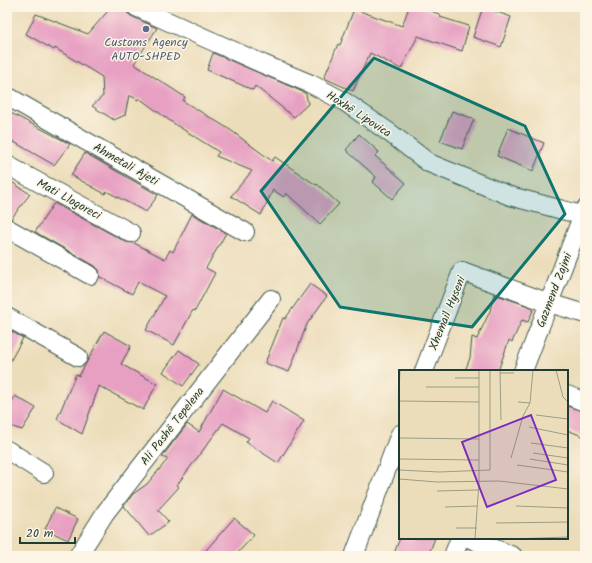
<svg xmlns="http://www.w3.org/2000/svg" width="592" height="563" font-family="Kalam,sans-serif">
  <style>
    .building { fill: #e7a0c2 }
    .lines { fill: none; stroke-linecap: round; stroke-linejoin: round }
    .minor-casing { stroke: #3e5548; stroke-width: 20 }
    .minor { stroke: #fff; stroke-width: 18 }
    .marked { fill: #0f766e; fill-opacity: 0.2; stroke: #0f766e; stroke-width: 3; stroke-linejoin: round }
    .service-dot { fill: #5c6f8a; stroke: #fcf5e5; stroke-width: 1.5 }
    .labels { text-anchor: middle; stroke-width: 3; stroke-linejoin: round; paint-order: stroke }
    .service-label { font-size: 12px; fill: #4e5e75; stroke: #fcf5e5 }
    .street-label { font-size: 12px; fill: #1f3d34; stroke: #fcf5e5 }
    .inset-road { fill: none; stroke: #9a9d84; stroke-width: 1 }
    .view { fill: #7b2cbf; fill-opacity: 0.15; stroke: #7b2cbf; stroke-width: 2 }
    .inset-edge { fill: none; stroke: #1f3d34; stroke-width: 2 }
  </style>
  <rect width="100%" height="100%" fill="#fcf5e5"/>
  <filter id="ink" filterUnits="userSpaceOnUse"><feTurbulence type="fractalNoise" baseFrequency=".025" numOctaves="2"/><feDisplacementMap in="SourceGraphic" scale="8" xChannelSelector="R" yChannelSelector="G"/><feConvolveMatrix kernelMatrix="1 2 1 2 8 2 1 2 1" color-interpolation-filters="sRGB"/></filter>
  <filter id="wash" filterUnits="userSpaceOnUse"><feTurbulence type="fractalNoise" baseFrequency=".012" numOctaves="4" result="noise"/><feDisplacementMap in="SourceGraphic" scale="16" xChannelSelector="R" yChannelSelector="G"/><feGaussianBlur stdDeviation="0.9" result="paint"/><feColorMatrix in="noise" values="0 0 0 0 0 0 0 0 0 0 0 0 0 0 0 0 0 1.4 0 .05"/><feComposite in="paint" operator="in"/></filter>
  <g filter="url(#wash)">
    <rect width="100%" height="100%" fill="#ecddba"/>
    <g id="blocks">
      <path class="building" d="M108 7H126L127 13 131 16 157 28 134 64 185 97 183 101 229 129 272 161 275 157 316 185 317 184 339 204 320 224 286 193 284 197 273 190 261 215 231 196 252 171 216 156 219 152 173 123 139 98 138 100 129 95 125 115 114 120 92 106 103 96 102 77 55 48 54 50 26 34 36 14 88 34 107 12Z
        M409 7H421L441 15 440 17 469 26 462 51 418 36 401 69 370 53 353 91 324 78 338 44 340 45 354 9 402 26Z
        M483 7 511 17 501 47 473 37Z
        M213 53 303 92 306 94 308 104 294 117 255 86 253 90 207 70Z
        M7 111 70 144 54 165 7 138Z
        M452 111 474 119 462 149 440 141Z
        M508 128 544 143 533 171 497 156Z
        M359 134 379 152 375 156 406 183 392 199 373 182 376 177 346 150Z
        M85 153 158 195 146 212 106 191 105 194 71 175Z
        M7 179 30 194 11 219 7 218Z
        M54 203 126 242 134 243 165 259 170 250 173 252 192 214 226 233 206 268 215 273 195 311 193 310 174 345 146 330 165 296 138 282 132 294 100 277 99 270 95 266 35 232Z
        M310 284 327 296 307 324 289 372 265 363 283 318 285 319Z
        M494 294 534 308 528 322 522 320 512 342 509 340 498 371H465L470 358 472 337 477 339 490 311Z
        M7 329 23 338 7 367Z
        M104 331 131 346 121 364 157 384 143 410 99 386 82 434 57 419 76 374 79 376Z
        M179 350 199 364 183 386 163 372Z
        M223 389 265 413 272 401 304 421 278 463 246 442 249 438 223 423 177 485 179 487 158 510 169 522 149 536 124 506 133 494 147 484 168 459 162 457 187 424 199 432Z
        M15 396 36 408 22 430 7 425V411Z
        M567 406 585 412V437L567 430Z
        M55 508 78 519 68 540 45 529Z
        M234 518 254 535 235 556H201Z
        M400 538H435L428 556H393Z"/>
    </g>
  </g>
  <g filter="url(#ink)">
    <use href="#blocks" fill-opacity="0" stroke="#3e5548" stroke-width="1"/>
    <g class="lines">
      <defs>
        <path id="minor" d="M136 7 263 64 311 84 345 102 390 133 429 163 510 196 585 216
          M7 96 245 232
          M7 165 131 233
          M7 228 90 275
          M7 317 78 357
          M424 371 462 271 549 303 585 314
          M523 371 585 209
          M567 395 585 402
          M7 450 44 473
          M468 538 513 556
          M78 556 105 513 271 299
          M354 556 400 434
          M453 556 460 538"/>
      </defs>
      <use href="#minor" class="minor-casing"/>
      <use href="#minor" class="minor"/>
    </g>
  </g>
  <path class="marked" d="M374 58 525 126 565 214 472 327 340 307 261 191Z"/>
  <circle class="service-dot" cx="146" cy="29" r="4"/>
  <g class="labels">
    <g class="service-label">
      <text x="146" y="46">Customs Agency<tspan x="146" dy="14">AUTO-SHPED</tspan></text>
    </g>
    <g class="street-label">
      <text transform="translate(359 114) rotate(33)" y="4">Hoxhë Lipovica</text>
      <text transform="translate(126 164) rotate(30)" y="4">Ahmetali Ajeti</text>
      <text transform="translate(69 199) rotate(29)" y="4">Mati Llogoreci</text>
      <text transform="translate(554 290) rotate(-69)" y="4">Gazmend Zajmi</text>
      <text transform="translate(447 313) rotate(-68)" y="4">Xhemail Hyseni</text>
      <text transform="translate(172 426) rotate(-52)" y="4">Ali Pashë Tepelena</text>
    </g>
  </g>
  <g transform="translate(399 370)">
    <rect width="169" height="169" fill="#ecddba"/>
    <path class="inset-road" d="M101 0 102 50M157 0 164 27 169 32M101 3H115M56 8H80M27 17H80M0 22 1 0M0 31 80 32M119 32 131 33M0 43V91M137 45 169 49M130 57 169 65M1 68 80 69M132 73 169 78M134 83 169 88M112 88 124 46 131 33 134 0M0 89 80 90M131 89 169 95M118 95 169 102M0 100 40 102 91 100V0M0 109 38 112 100 111 169 119M38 121 79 120M117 136 169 138M46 137 78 136M97 153 169 152M57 158H78M76 169 80 112V0M111 169 169 167"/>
    <path class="view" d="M132 45 157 110 88 137 63 72Z"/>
    <rect width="169" height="169" class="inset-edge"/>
  </g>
  <rect width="592" height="563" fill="none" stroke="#fcf5e5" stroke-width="24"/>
  <path d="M20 537v6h55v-6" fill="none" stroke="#1f3d34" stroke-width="2"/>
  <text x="26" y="537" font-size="12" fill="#1f3d34" stroke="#fcf5e5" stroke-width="3" paint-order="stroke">20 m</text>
</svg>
